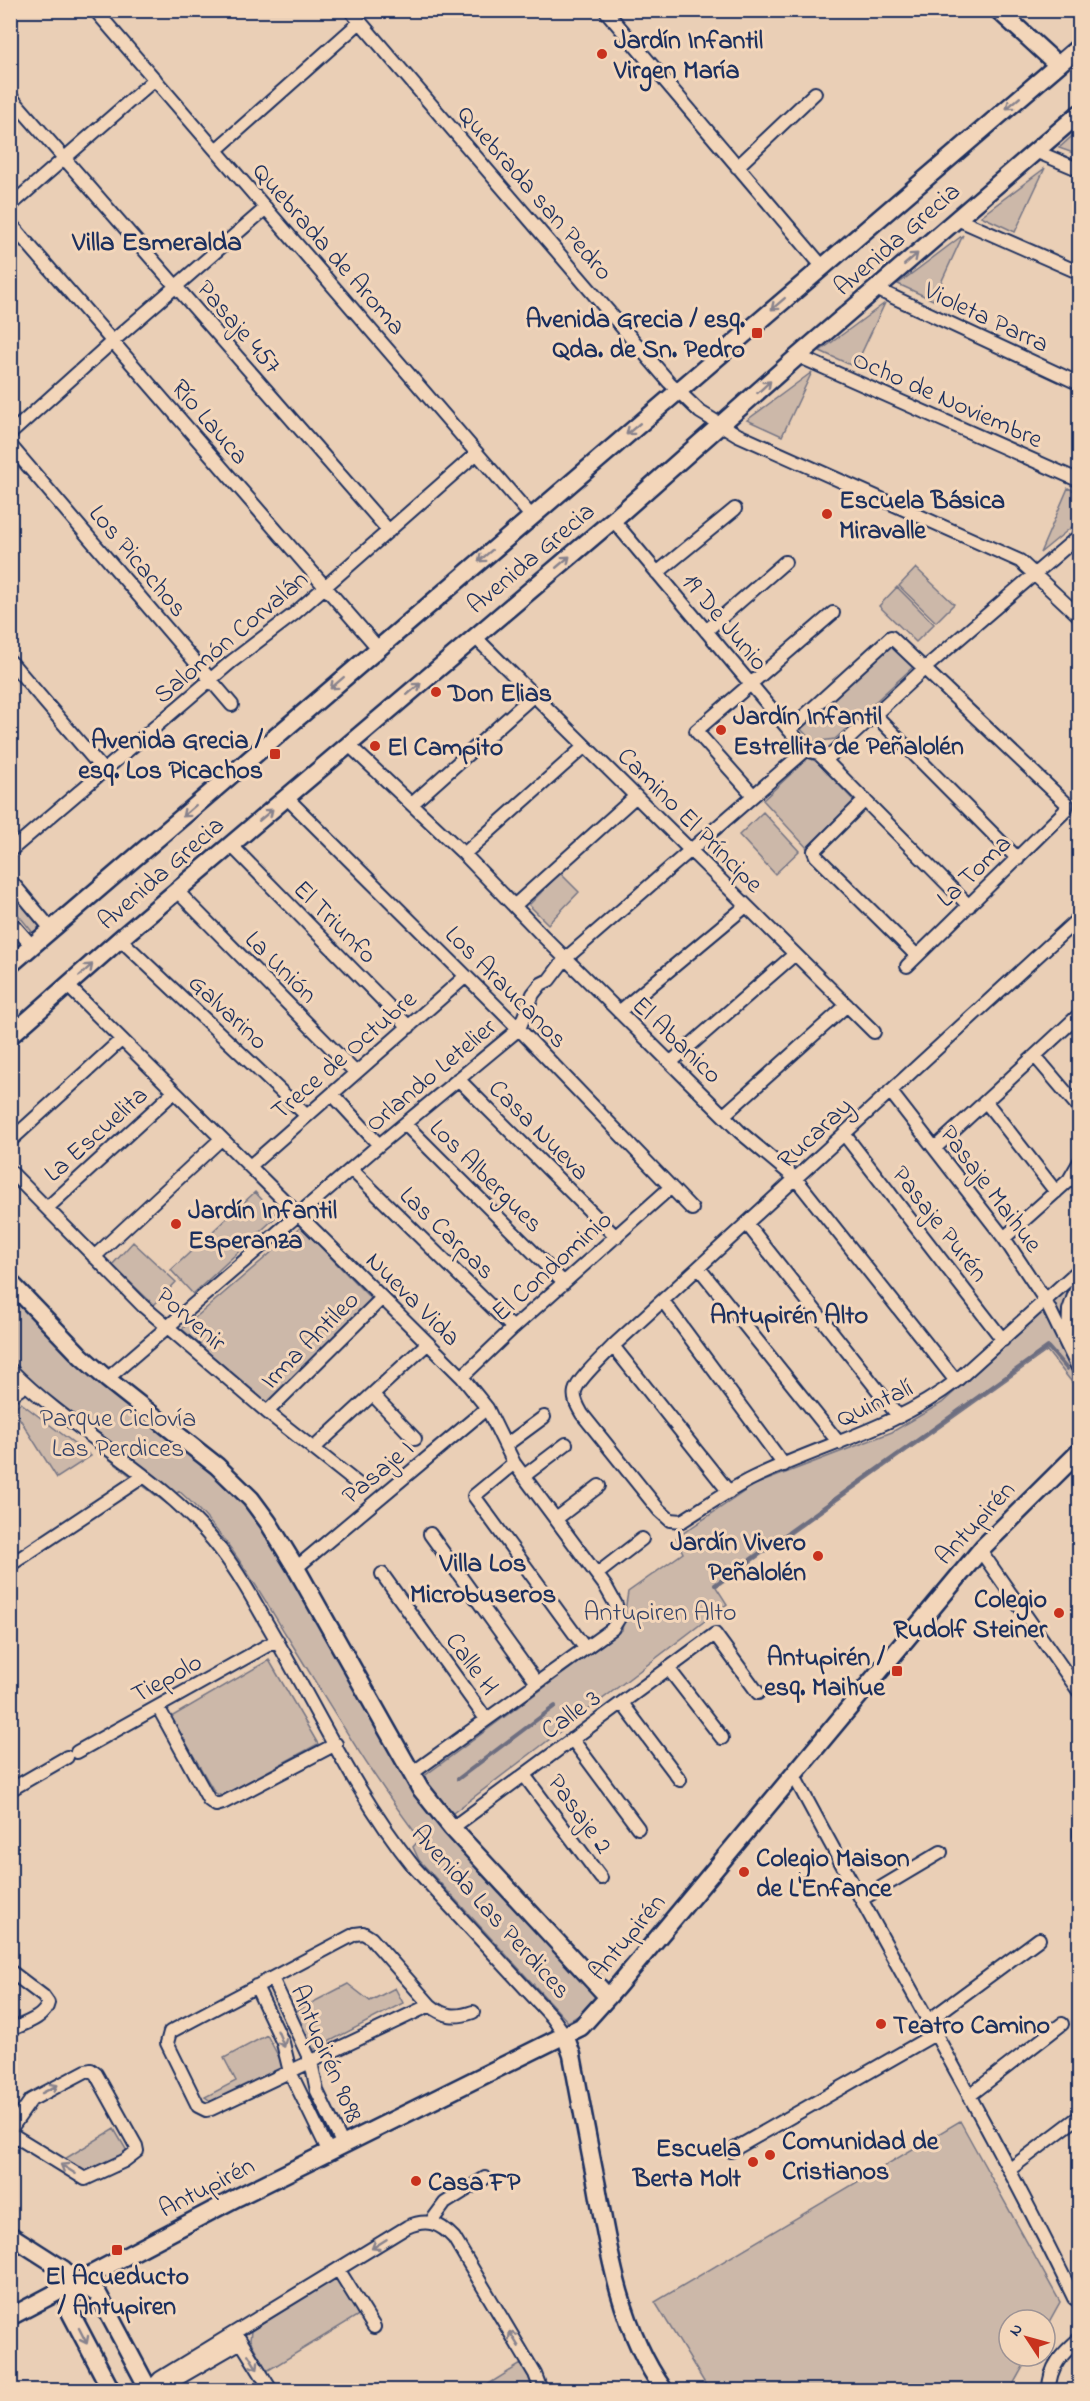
<svg xmlns="http://www.w3.org/2000/svg" width="1090" height="2401" font-family="'Indie Flower',sans-serif">
  <style>
    .green { fill: #ccb8a9; stroke: #747484; stroke-width: 1.5 }
    .lines { fill: none; stroke-linecap: round; stroke-linejoin: round }
    .stream { stroke: #6d6e80; stroke-width: 4 }
    .street-casing { stroke: #1b2f5e; stroke-width: 16 }
    .secondary-casing { stroke: #1b2f5e; stroke-width: 21 }
    .street { stroke: #f3d6ba; stroke-width: 12 }
    .secondary { stroke: #f3d6ba; stroke-width: 16 }
    .oneway { stroke: #87828c }
    .poi-dot { fill: #c8321e; stroke: #f3d6ba; stroke-width: 2 }
    .labels { text-anchor: middle; stroke-width: 6; stroke-linejoin: round; paint-order: stroke }
    .poi-label { font-size: 26px; font-weight: bold; fill: #1b2f5e; stroke: #f3d6ba; text-anchor: start }
    .street-label { font-size: 26px; fill: #1b2f5e; stroke: #f3d6ba }
    .park-label { font-size: 26px; fill: #364469; stroke: #f3d6ba }
    .neighbourhood-label { font-size: 27px; font-weight: bold; fill: #1b2f5e; stroke: #f3d6ba }
  </style>
  <rect width="100%" height="100%" fill="#eacfb6"/>
  <filter id="ink" filterUnits="userSpaceOnUse"><feTurbulence type="fractalNoise" baseFrequency=".0167" numOctaves="2"/><feDisplacementMap in="SourceGraphic" scale="12" xChannelSelector="R" yChannelSelector="G"/><feConvolveMatrix kernelMatrix="1 2 1 2 8 2 1 2 1" color-interpolation-filters="sRGB"/></filter>
  <g filter="url(#ink)">
    <path class="green" d="M1079 130V155L1059 148Z
      M1045 168 1015 232 981 216Z
      M963 235 933 300 898 284Z
      M885 303 855 367 820 351Z
      M812 372 782 436 747 420Z
      M1068 488 1079 493V521L1040 553Z
      M916 568 954 604 936 622 899 586Z
      M897 587 934 624 916 642 879 606Z
      M889 642 913 667 835 739 813 742 798 726Z
      M808 758 816 761 855 802 807 848 763 800Z
      M763 812 799 851 775 874 739 835Z
      M560 873 579 892 548 924 529 905Z
      M10 883 46 924 34 934 11 906Z
      M255 1192 277 1216 193 1294 171 1270Z
      M301 1227 375 1303 266 1404 182 1329Z
      M133 1242 176 1282 154 1305 112 1265Z
      M1079 1279V1391L1047 1351 716 1587 727 1604 449 1816 419 1780 622 1630 628 1592 683 1553 676 1538 754 1485 892 1432 942 1403Z
      M10 1292 222 1478 266 1521 407 1782 601 1995 586 2011 568 2022 419 1860 413 1847 420 1839C370 1774 329 1703 285 1633 255 1583 223 1529 179 1491L167 1504C112 1462 58 1421 11 1371Z
      M21 1403 91 1456 57 1478 13 1408Z
      M269 1660 318 1744 222 1796 215 1793 171 1717Z
      M348 1984 370 2001 395 1988 403 2003 313 2050 294 2012Z
      M267 2035 284 2067 215 2104 205 2097 236 2081 224 2058Z
      M960 2121 1060 2302 1045 2329V2320H1009V2356H1029L1010 2390H709L655 2302Z
      M114 2129 127 2151 120 2161 87 2172 63 2160Z
      M335 2278H338L359 2313 357 2316 267 2371 250 2340 251 2331Z
      M521 2364 531 2381 533 2390H479Z"/>
    <g class="lines">
      <path class="stream" d="M715 1585 1048 1347 1067 1369
        M458 1779 555 1706"/>
      <defs>
        <path id="street" d="M95 10 531 516
          M350 10 669 382 700 412 738 435 1020 561 1080 617
          M605 10 822 266
          M10 96 389 531
          M216 150 360 22
          M1035 151 1080 170
          M737 167 815 93
          M10 206 155 79
          M957 219 1080 273
          M10 223 378 648
          M876 289 1080 384
          M798 356 1080 481
          M10 434 113 341 266 208
          M10 445 232 705
          M613 520 806 750
          M657 573 735 509
          M706 631 785 562
          M475 637 874 1032
          M10 661 104 771
          M874 714 1018 859
          M789 730 891 637 1067 804 1065 811 907 966
          M349 745 464 854 543 936 740 1132 796 1179 956 1381
          M818 753 969 906
          M753 795 696 731 833 613
          M287 798 519 1029 692 1209
          M865 800 814 851 816 856 917 956
          M412 804 534 695
          M231 845 409 1027
          M10 851 231 662 294 614 477 453
          M464 854 585 746
          M10 880 51 929
          M177 891 355 1072
          M514 906 636 796
          M1080 917 613 1346C604 1356 578 1379 575 1391 573 1399 578 1407 582 1414L659 1510 670 1520 682 1521C705 1507 728 1490 753 1478 821 1445 896 1428 956 1381L1080 1269
          M10 921 32 946
          M120 939 307 1116
          M68 986 462 1377 487 1408 514 1463 606 1587 616 1605 619 1618 612 1629 411 1774
          M619 1012 746 906
          M1035 1056 1080 1109
          M671 1062 795 954
          M458 1079 616 1237
          M890 1091 1004 1238 1045 1300 1080 1372
          M332 1094 379 1145
          M986 1102 1056 1192
          M724 1115 847 1005
          M405 1124 564 1283
          M844 1134 1003 1340
          M10 1141 121 1040
          M935 1148 1080 1014
          M250 1166 466 976
          M351 1169 513 1328
          M10 1171 143 1306 267 1412 358 1484
          M47 1208 174 1092
          M747 1224 899 1417
          M1004 1238 1069 1180 1080 1161
          M94 1257 221 1139
          M699 1268 839 1443
          M663 1301 784 1465
          M1068 1343 1069 1310 1080 1278
          M613 1346 729 1492
          M10 1369C75 1435 163 1475 220 1549 238 1572 252 1597 266 1622 314 1703 354 1793 414 1867L552 2017 565 2035
          M462 1377 513 1328 671 1187
          M107 1379 379 1145 519 1029 533 994 541 984 549 980 565 959 806 750 830 756 925 668 1080 535
          M373 1395 415 1439
          M10 1396 26 1385
          M267 1412 382 1298
          M506 1445 544 1417
          M313 1449 428 1343
          M1071 1459 1080 1470
          M514 1463 474 1496 585 1648
          M524 1476 566 1444
          M556 1519 599 1486
          M430 1534 537 1683
          M980 1550 1080 1693
          M10 1565 144 1476
          M296 1568 487 1408
          M382 1574 486 1719
          M597 1574 642 1539
          M668 1668 722 1738
          M622 1703 680 1780
          M158 1707 209 1800 216 1805 223 1803 336 1744
          M572 1739 638 1828
          M77 1752 277 1640
          M793 1774C886 1949 988 2120 1074 2298L1080 2302
          M524 1775 601 1878
          M10 1790 67 1757
          M452 1828 715 1634 758 1693
          M1080 1830V1836
          M862 1899 941 1852
          M363 1933 371 1938 430 2005 211 2109 206 2110 198 2106 167 2043 170 2032 355 1934Z
          M10 1971 43 1996 48 2003C45 2018 23 2024 10 2030
          M272 1978 311 2062 317 2091 343 2145
          M256 1986 283 2043 290 2072 329 2152
          M430 2005C444 2017 456 2018 473 2012
          M928 2021 1039 1939
          M969 2096 1062 2024
          M10 2130 31 2100 86 2071 91 2070 96 2074 136 2146 137 2151 124 2161 85 2179 10 2133
          M731 2151 935 2034
          M1009 2170 1080 2116
          M431 2222 445 2203 485 2178
          M338 2269 374 2327
          M238 2337 271 2390
          M149 2390 160 2378 407 2227C427 2218 440 2223 454 2238L535 2374 541 2390
          M149 2390 165 2386 241 2342
          M1049 2390C1049 2366 1063 2353 1080 2338"/>
        <path id="secondary" d="M998 10 1058 65
          M10 965 1080 46
          M10 1036 120 939 613 520 798 356 1080 113
          M10 1282 81 1356 107 1379 217 1466 251 1499 268 1522 296 1568 420 1788 452 1828 608 1997
          M565 2035 572 2055C580 2098 588 2142 597 2186 609 2256 622 2331 664 2390
          M10 2235 63 2269 77 2283 98 2294 149 2390
          M77 2283 68 2308 111 2390
          M10 2317 238 2197 581 2027 616 1988 983 1547 1080 1451"/>
      </defs>
      <use href="#street" class="street-casing"/>
      <use href="#secondary" class="secondary-casing"/>
      <use href="#street" class="street"/>
      <use href="#secondary" class="secondary"/>
    </g>
    <defs><path id="oneway-shaft" d="M-6 0H5M1.5-3L5.5 0L1.5 3" fill="none" stroke-width="1.6" stroke-linecap="round" stroke-linejoin="round" transform="scale(1.5)"/></defs>
    <g class="oneway">
      <use href="#oneway-shaft" transform="translate(1013 103) rotate(140)"/>
      <use href="#oneway-shaft" transform="translate(911 259) rotate(-41)"/>
      <use href="#oneway-shaft" transform="translate(778 304) rotate(139)"/>
      <use href="#oneway-shaft" transform="translate(764 387) rotate(-42)"/>
      <use href="#oneway-shaft" transform="translate(633 429) rotate(140)"/>
      <use href="#oneway-shaft" transform="translate(485 556) rotate(139)"/>
      <use href="#oneway-shaft" transform="translate(563 562) rotate(-40)"/>
      <use href="#oneway-shaft" transform="translate(337 683) rotate(139)"/>
      <use href="#oneway-shaft" transform="translate(414 689) rotate(-40)"/>
      <use href="#oneway-shaft" transform="translate(189 811) rotate(139)"/>
      <use href="#oneway-shaft" transform="translate(266 815) rotate(-40)"/>
      <use href="#oneway-shaft" transform="translate(86 970) rotate(-42)"/>
      <use href="#oneway-shaft" transform="translate(281 2039) rotate(67)"/>
      <use href="#oneway-shaft" transform="translate(50 2089) rotate(-27)"/>
      <use href="#oneway-shaft" transform="translate(68 2169) rotate(-148)"/>
      <use href="#oneway-shaft" transform="translate(379 2244) rotate(148)"/>
      <use href="#oneway-shaft" transform="translate(83 2336) rotate(63)"/>
      <use href="#oneway-shaft" transform="translate(514 2339) rotate(-121)"/>
      <use href="#oneway-shaft" transform="translate(253 2362) rotate(58)"/>
    </g>
  </g>
  <g class="poi-dot">
    <circle cx="602" cy="54" r="6"/>
    <rect x="751" y="327" width="12" height="12" rx="3"/>
    <circle cx="827" cy="514" r="6"/>
    <circle cx="436" cy="692" r="6"/>
    <circle cx="721" cy="730" r="6"/>
    <circle cx="375" cy="746" r="6"/>
    <rect x="269" y="748" width="12" height="12" rx="3"/>
    <circle cx="176" cy="1224" r="6"/>
    <circle cx="818" cy="1556" r="6"/>
    <circle cx="1059" cy="1613" r="6"/>
    <rect x="891" y="1665" width="12" height="12" rx="3"/>
    <circle cx="744" cy="1872" r="6"/>
    <circle cx="881" cy="2024" r="6"/>
    <circle cx="770" cy="2155" r="6"/>
    <circle cx="753" cy="2162" r="6"/>
    <circle cx="416" cy="2181" r="6"/>
    <rect x="111" y="2244" width="12" height="12" rx="3"/>
  </g>
  <g class="labels">
    <g class="poi-label">
      <text x="614" y="48">Jardín Infantil<tspan x="614" dy="30">Virgen María</tspan></text>
      <text x="745" y="327" text-anchor="end">Avenida Grecia / esq.<tspan x="745" dy="30">Qda. de Sn. Pedro</tspan></text>
      <text x="839" y="508">Escuela Básica<tspan x="839" dy="30">Miravalle</tspan></text>
      <text x="448" y="701">Don Elias</text>
      <text x="733" y="724">Jardín Infantil<tspan x="733" dy="30">Estrellita de Peñalolén</tspan></text>
      <text x="263" y="748" text-anchor="end">Avenida Grecia /<tspan x="263" dy="30">esq. Los Picachos</tspan></text>
      <text x="387" y="755">El Campito</text>
      <text x="188" y="1218">Jardín Infantil<tspan x="188" dy="30">Esperanza</tspan></text>
      <text x="806" y="1550" text-anchor="end">Jardín Vivero<tspan x="806" dy="30">Peñalolén</tspan></text>
      <text x="1047" y="1607" text-anchor="end">Colegio<tspan x="1047" dy="30">Rudolf Steiner</tspan></text>
      <text x="885" y="1665" text-anchor="end">Antupirén /<tspan x="885" dy="30">esq. Maihue</tspan></text>
      <text x="756" y="1866">Colegio Maison<tspan x="756" dy="30">de L'Enfance</tspan></text>
      <text x="893" y="2033">Teatro Camino</text>
      <text x="782" y="2149">Comunidad de<tspan x="782" dy="30">Cristianos</tspan></text>
      <text x="741" y="2156" text-anchor="end">Escuela<tspan x="741" dy="30">Berta Molt</tspan></text>
      <text x="428" y="2190">Casa FP</text>
      <text x="117" y="2284" text-anchor="middle">El Acueducto<tspan x="117" dy="30">/ Antupiren</tspan></text>
    </g>
    <g class="street-label">
      <text transform="translate(536 192) rotate(49)" y="9">Quebrada san Pedro</text>
      <text transform="translate(896 238) rotate(-41)" y="9">Avenida Grecia</text>
      <text transform="translate(330 248) rotate(49)" y="9">Quebrada de Aroma</text>
      <text transform="translate(987 316) rotate(25)" y="9">Violeta Parra</text>
      <text transform="translate(240 326) rotate(49)" y="9">Pasaje 457</text>
      <text transform="translate(948 398) rotate(24)" y="9">Ocho de Noviembre</text>
      <text transform="translate(211 421) rotate(49)" y="9">Río Lauca</text>
      <text transform="translate(530 557) rotate(-40)" y="9">Avenida Grecia</text>
      <text transform="translate(139 560) rotate(50)" y="9">Los Picachos</text>
      <text transform="translate(726 621) rotate(50)" y="9">19 De Junio</text>
      <text transform="translate(230 636) rotate(-40)" y="9">Salomón Corvalán</text>
      <text transform="translate(691 819) rotate(45)" y="9">Camino El Príncipe</text>
      <text transform="translate(973 870) rotate(-44)" y="9">La Toma</text>
      <text transform="translate(160 872) rotate(-41)" y="9">Avenida Grecia</text>
      <text transform="translate(336 921) rotate(45)" y="9">El Triunfo</text>
      <text transform="translate(282 966) rotate(45)" y="9">La Unión</text>
      <text transform="translate(507 986) rotate(45)" y="9">Los Araucanos</text>
      <text transform="translate(229 1011) rotate(43)" y="9">Galvarino</text>
      <text transform="translate(678 1039) rotate(44)" y="9">El Abanico</text>
      <text transform="translate(343 1054) rotate(-41)" y="9">Trece de Octubre</text>
      <text transform="translate(430 1074) rotate(-40)" y="9">Orlando Letelier</text>
      <text transform="translate(540 1129) rotate(45)" y="9">Casa Nueva</text>
      <text transform="translate(814 1132) rotate(-43)" y="9">Rucaray</text>
      <text transform="translate(95 1133) rotate(-42)" y="9">La Escuelita</text>
      <text transform="translate(487 1175) rotate(45)" y="9">Los Albergues</text>
      <text transform="translate(992 1188) rotate(53)" y="9">Pasaje Maihue</text>
      <text transform="translate(941 1223) rotate(52)" y="9">Pasaje Purén</text>
      <text transform="translate(448 1232) rotate(44)" y="9">Las Carpas</text>
      <text transform="translate(551 1265) rotate(-42)" y="9">El Condominio</text>
      <text transform="translate(414 1298) rotate(45)" y="9">Nueva Vida</text>
      <text transform="translate(192 1318) rotate(41)" y="9">Porvenir</text>
      <text transform="translate(309 1339) rotate(-45)" y="9">Irma Antileo</text>
      <text transform="translate(874 1402) rotate(-25)" y="9">Quintalí</text>
      <text transform="translate(377 1471) rotate(-40)" y="9">Pasaje I</text>
      <text transform="translate(974 1522) rotate(-47)" y="9">Antupirén</text>
      <text transform="translate(473 1663) rotate(54)" y="9">Calle H</text>
      <text transform="translate(166 1677) rotate(-29)" y="9">Tiepolo</text>
      <text transform="translate(570 1713) rotate(-36)" y="9">Calle 3</text>
      <text transform="translate(581 1813) rotate(54)" y="9">Pasaje 2</text>
      <text transform="translate(492 1911) rotate(48)" y="9">Avenida Las Perdices</text>
      <text transform="translate(626 1936) rotate(-50)" y="9">Antupirén</text>
      <text transform="translate(328 2053) rotate(67)" y="9">Antupirén 9098</text>
      <text transform="translate(206 2186) rotate(-27)" y="9">Antupirén</text>
    </g>
    <g class="park-label">
      <text x="118" y="1426">Parque Ciclovía<tspan x="118" dy="30">Las Perdices</tspan></text>
      <text x="660" y="1620">Antupiren Alto</text>
    </g>
    <g class="neighbourhood-label">
      <text x="157" y="250">Villa Esmeralda</text>
      <text x="789" y="1323">Antupirén Alto</text>
      <text x="483" y="1571">Villa Los<tspan x="483" dy="31">Microbuseros</tspan></text>
    </g>
  </g>
  <rect width="1090" height="2401" fill="none" stroke="#f3d6ba" stroke-width="36"/>
  <rect x="18" y="18" width="1054" height="2365" fill="none" stroke="#1b2f5e" stroke-width="2" filter="url(#ink)"/>
  <g transform="translate(1027 2338) rotate(306)"><circle r="28" fill="#f3d6ba" stroke="#9d9395" stroke-width="1.5"/>
  <path d="M0-4.5L10 22L0 15L-10 22Z" fill="#c8321e"/>
  <text y="-9" font-size="16" font-weight="bold" text-anchor="middle" fill="#1b2f5e">N</text>
  </g>
</svg>
